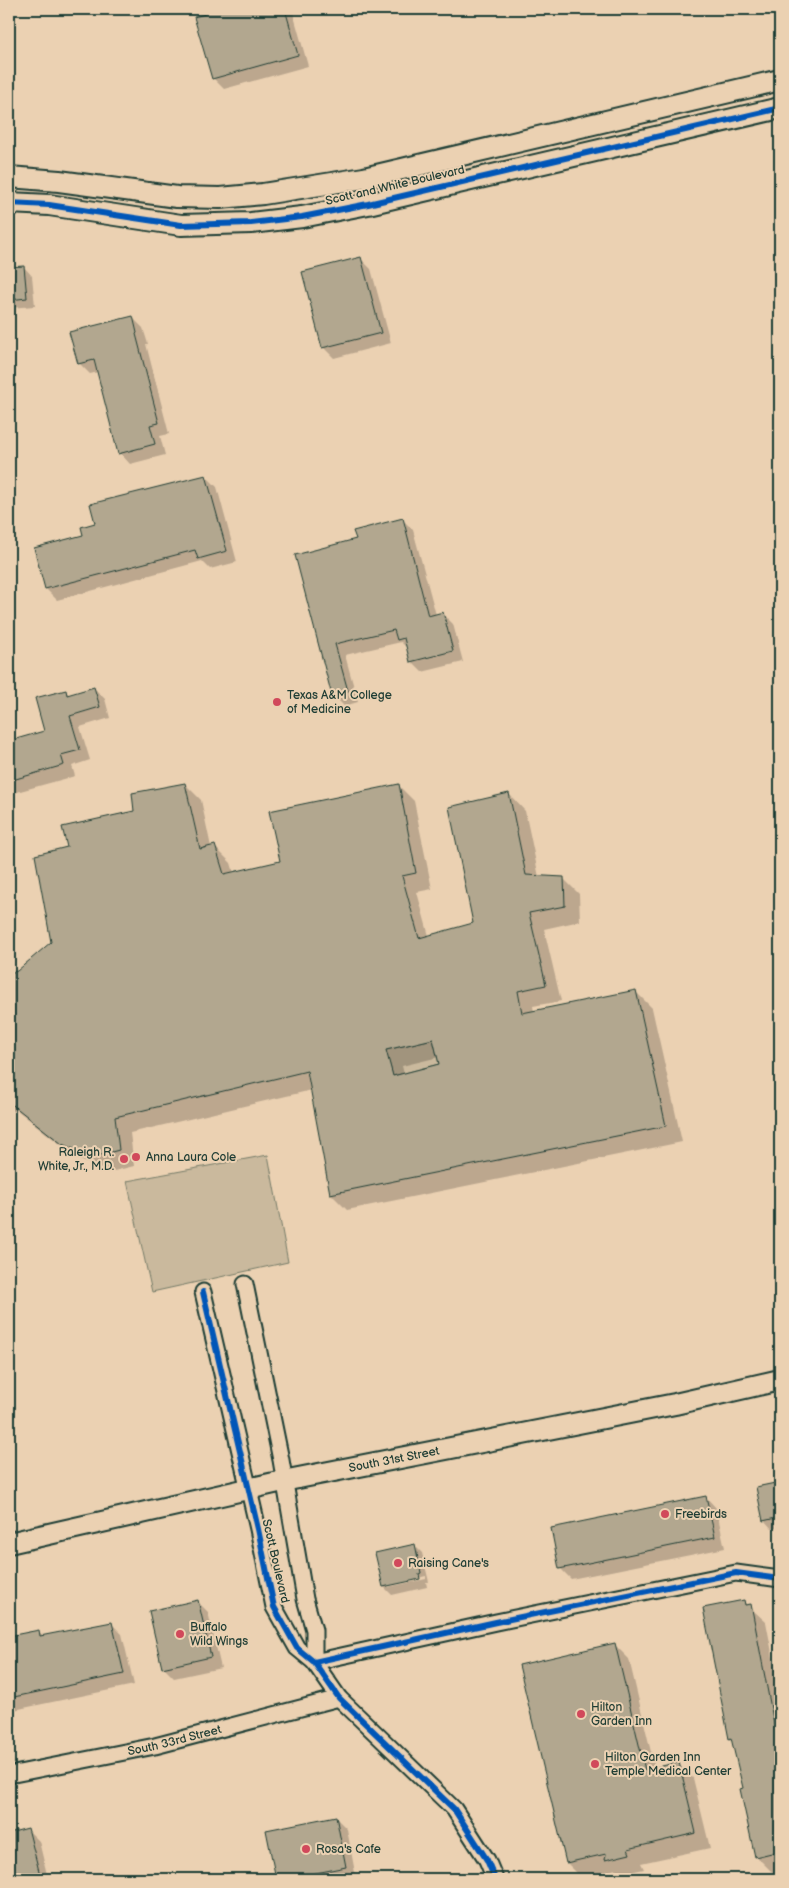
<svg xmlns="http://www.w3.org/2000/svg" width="789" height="1888" font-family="'Balsamiq Sans',sans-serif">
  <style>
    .green { fill: #cab99d; stroke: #747b68 }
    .shadow { fill: #0003; fill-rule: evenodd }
    .building { fill: #b2a78f; stroke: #1f3d34; fill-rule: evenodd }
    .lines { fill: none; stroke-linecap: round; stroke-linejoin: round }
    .street-casing { stroke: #1f3d34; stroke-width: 19 }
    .secondary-casing { stroke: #1f3d34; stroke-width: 24 }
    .street { stroke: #ebd1b2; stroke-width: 15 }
    .secondary { stroke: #ebd1b2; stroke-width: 20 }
    .cycleway-casing { stroke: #ebd1b2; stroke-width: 9 }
    .cycleway { stroke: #0057b8; stroke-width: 6 }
    .poi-dot { fill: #d1495b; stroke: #ebd1b2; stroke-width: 2 }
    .labels { text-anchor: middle; stroke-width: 4; stroke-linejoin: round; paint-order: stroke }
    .street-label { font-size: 12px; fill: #1f3d34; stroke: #ebd1b2 }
    .poi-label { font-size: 12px; fill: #1f3d34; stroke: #ebd1b2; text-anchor: start }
  </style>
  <rect width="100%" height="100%" fill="#ebd1b2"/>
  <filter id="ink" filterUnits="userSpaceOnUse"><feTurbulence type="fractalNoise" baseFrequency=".02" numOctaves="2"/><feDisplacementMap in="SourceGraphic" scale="10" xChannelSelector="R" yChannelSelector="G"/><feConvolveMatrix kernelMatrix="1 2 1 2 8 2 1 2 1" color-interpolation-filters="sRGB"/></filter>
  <g filter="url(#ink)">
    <path class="green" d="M433 1039 439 1064 393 1076 389 1062 343 1073 340 1061Z
      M268 1155 288 1262 152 1292 127 1181Z"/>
    <path class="shadow" d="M205 9H292L308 66 224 89 213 78Z
      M360 258 371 269 391 343 334 358 323 347Z
      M24 267 32 276 35 306 9 308V269Z
      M132 317 143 328 148 344H146L169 434 160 436 165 455 130 464 120 453 98 372 90 374 79 363Z
      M206 476 217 487 237 562 210 569 202 561 57 600 46 589 36 548 84 536 97 524Z
      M402 519 413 530 436 615 442 613 453 624 463 662 422 672 411 661 408 649 401 642 345 655 358 702 344 706 333 695 297 556 357 540Z
      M94 688 105 699 110 718 80 727 90 760 72 766 75 776 13 793 9 789V742L46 731 65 691 70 695Z
      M185 784 201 800 211 847H215L231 863 234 873 281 862 398 785 414 801 432 889 417 892 429 936 474 924 509 794 525 811 539 877 563 878 579 894 580 921 544 929 561 1001 533 1006 534 1012 636 992 652 1008 682 1142 347 1210 331 1194 312 1090 130 1133 134 1166 110 1172 80 1160 17 1110 9 1112V974L17 972 52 943 68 848ZM439 1057 441 1065 404 1074 402 1066Z
      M780 1480V1527L772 1529 764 1520 778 1484 777 1481Z
      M706 1497 716 1508 725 1548 571 1579 560 1568Z
      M414 1545 422 1553 429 1582H426L427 1587 392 1595 384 1587ZM426 1576V1579L388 1587V1585Z
      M197 1601 208 1612 221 1668 174 1678 163 1667Z
      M743 1601 766 1622 780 1694V1871L772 1872 756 1856 744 1789 733 1741 730 1738Z
      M111 1623 122 1634 134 1685 9 1711V1638L38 1631 44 1636Z
      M614 1644 629 1659 655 1769 678 1764 693 1778 710 1848 641 1863 644 1869 621 1874 616 1869 582 1878 567 1863 520 1666Z
      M336 1818 347 1829 356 1878 278 1879 268 1831Z
      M28 1830 39 1841 48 1879H9V1834Z"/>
    <path class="building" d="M204 9H285L298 55 212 79 194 17 205 14Z
      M361 257 381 333 322 348 302 272Z
      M24 266 27 298 9 300V267Z
      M133 316 137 333 136 334 159 423 150 425 155 444 118 454 94 360 78 364 69 332Z
      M206 475 227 551 198 559 195 550 45 589 34 548 83 535 81 527 95 523 90 504Z
      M403 518 428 616 443 612 453 651 410 662 404 638 397 640 394 630 335 644 348 691 332 696 295 555 356 539 353 531Z
      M94 687 100 707 70 716 80 750 61 755 64 765 9 781V741L44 731 35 698 66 690 67 695Z
      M185 783 200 849 215 845 224 874 280 861 269 811 399 784 416 873 402 876 419 938 473 923 449 807 509 793 526 875 564 877 565 906 529 913 546 985 518 991 522 1013 636 990 666 1126 330 1194 307 1071 115 1117 119 1150 93 1157 62 1144 9 1102V973L17 971 51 942 35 855 67 847 62 827 134 811 132 793ZM433 1039 439 1064 393 1076 386 1050Z
      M780 1482V1517L763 1521 756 1487Z
      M706 1496 715 1537 559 1569 551 1528Z
      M415 1544 421 1573 419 1574 420 1579 383 1587 375 1553Z
      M198 1600 211 1657 162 1668 149 1611Z
      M744 1600 745 1605 751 1604 778 1745 780 1744V1851L755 1857 740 1789 743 1788 731 1738 729 1739 703 1608Z
      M112 1622 124 1674 9 1698V1636L39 1630 40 1636Z
      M615 1643 645 1770 679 1762 696 1833 628 1849 630 1854 605 1860 606 1854 566 1863 519 1665Z
      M336 1816 346 1867 286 1879H276L266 1830Z
      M28 1828 41 1879H9V1833Z"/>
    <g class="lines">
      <defs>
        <g id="street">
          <path d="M245 1284 281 1460 305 1599 314 1630V1662"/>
          <path d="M203 1292 258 1529 274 1607 297 1648 314 1662 339 1698 454 1809 487 1860 495 1879"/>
          <path d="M314 1662 496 1622 736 1573 780 1579"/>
          <path id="s1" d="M9 1775 155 1746 339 1698"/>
        </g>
        <g id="secondary">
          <path d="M9 177 59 181 177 197 220 198 263 194 364 178 780 80"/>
          <path d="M9 203 49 205 181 225 251 223 302 217 368 204 780 108"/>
          <path id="s2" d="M9 1543 283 1481 675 1404 780 1380"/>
        </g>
      </defs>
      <use href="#street" class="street-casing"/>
      <use href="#secondary" class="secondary-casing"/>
      <use href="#street" class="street"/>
      <use href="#secondary" class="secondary"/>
      <defs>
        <path id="cycleway" d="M9 203 49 205 181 225 251 223 302 217 368 204 780 108
          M203 1292 258 1529 274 1607 297 1648 314 1662 339 1698 454 1809 487 1860 495 1879
          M314 1662 496 1622 736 1573 780 1579"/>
      </defs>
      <use href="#cycleway" class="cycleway-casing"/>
      <use href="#cycleway" class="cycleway"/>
    </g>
  </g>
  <g class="poi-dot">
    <circle cx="277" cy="702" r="5"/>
    <circle cx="136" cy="1157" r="5"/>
    <circle cx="124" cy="1159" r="5"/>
    <circle cx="665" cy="1514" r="5"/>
    <circle cx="398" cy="1563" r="5"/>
    <circle cx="180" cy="1634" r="5"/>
    <circle cx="581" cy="1714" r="5"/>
    <circle cx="595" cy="1764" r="5"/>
    <circle cx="306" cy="1849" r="5"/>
  </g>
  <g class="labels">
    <g class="street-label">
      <text transform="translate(395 185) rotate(-13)" y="4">Scott and White Boulevard</text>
      <text dy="4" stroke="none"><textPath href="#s2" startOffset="394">South 31st Street</textPath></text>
      <text transform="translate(276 1561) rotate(77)" y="4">Scott Boulevard</text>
      <text dy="4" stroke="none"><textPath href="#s1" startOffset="169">South 33rd Street</textPath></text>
    </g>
    <g class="poi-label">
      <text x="287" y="699">Texas A&amp;M College<tspan x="287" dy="14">of Medicine</tspan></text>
      <text x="114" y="1156" text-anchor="end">Raleigh R.<tspan x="114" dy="14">White, Jr., M.D.</tspan></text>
      <text x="146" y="1161">Anna Laura Cole</text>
      <text x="675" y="1518">Freebirds</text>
      <text x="408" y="1567">Raising Cane's</text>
      <text x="190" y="1631">Buffalo<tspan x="190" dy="14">Wild Wings</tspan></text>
      <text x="591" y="1711">Hilton<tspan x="591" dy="14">Garden Inn</tspan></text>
      <text x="605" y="1761">Hilton Garden Inn<tspan x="605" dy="14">Temple Medical Center</tspan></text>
      <text x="316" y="1853">Rosa's Cafe</text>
    </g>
  </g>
  <rect width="789" height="1888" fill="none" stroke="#ebd1b2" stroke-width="30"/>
  <rect x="15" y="15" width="759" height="1858" fill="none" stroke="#1f3d34" stroke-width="2" filter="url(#ink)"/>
</svg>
